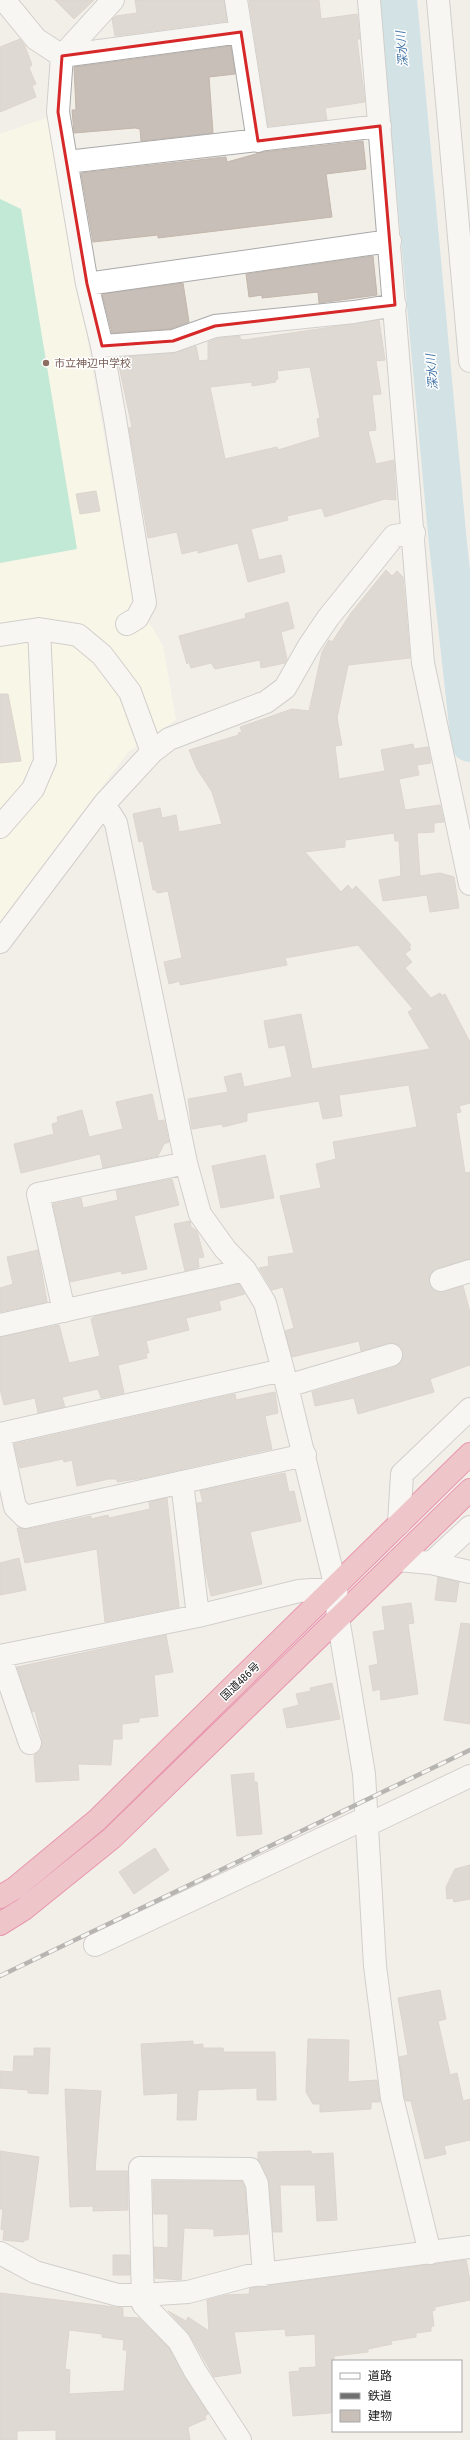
<svg xmlns="http://www.w3.org/2000/svg" width="470" height="2440" font-family="'Roboto Condensed','Noto Sans JP',sans-serif">
  <style>
    .education { fill: #ffffe5 }
    .pitch { fill: #88e0be }
    .lines { fill: none; stroke-linecap: round; stroke-linejoin: round }
    .river { stroke: #aad3df; stroke-width: 38 }
    .building { fill: #c7bfb8; stroke: #c4b6ab; fill-rule: evenodd }
    .minor-casing { stroke: #a9a9a9; stroke-width: 24 }
    .highway-casing { stroke: #dc2a67; stroke-width: 24 }
    .minor { stroke: #fff; stroke-width: 22 }
    .highway { stroke: #e892a2; stroke-width: 22 }
    .rail-casing { stroke: #707070; stroke-width: 4.5 }
    .rail { stroke: #fff; stroke-width: 3; stroke-dasharray: 9; stroke-linecap: butt }
    .marked { fill: none; stroke: #d62828; stroke-width: 3; stroke-linejoin: round }
    .education-dot { fill: #8d6e63; stroke: #fff; stroke-width: 1.5 }
    .labels { text-anchor: middle; stroke-width: 3; stroke-linejoin: round; paint-order: stroke }
    .education-label { font-size: 11px; fill: #785e54; stroke: #fff; text-anchor: start }
    .street-label { font-size: 11px; fill: #222; stroke: #fff }
    .water-label { font-size: 12px; font-style: italic; fill: #4a7aab; stroke: #fff }
  </style>
  <rect width="100%" height="100%" fill="#f2efe9"/>
  <path class="education" d="M49 117 131 592 163 646 176 720 129 751 0 923V134Z"/>
  <path class="pitch" d="M0 199 21 209 77 549 0 563Z"/>
  <g class="lines">
    <path class="river" d="M398 0 448 544 470 743"/>
  </g>
  <path class="building" d="M55 0H94L74 19Z
    M135 0H224L227 21 115 36 112 19 116 16 137 13Z
    M249 0H319L321 19 357 14 360 39H357L365 102 325 108 327 120 268 126Z
    M20 39 25 46 32 65 29 68 36 84 32 86 36 97 0 112V47Z
    M231 46 235 74 209 77 213 133 141 141 140 129 135 128 74 133 72 110H76L74 67Z
    M363 141 366 169 326 174 332 217 158 238V235L93 242 81 173 216 158 226 157 227 162 263 152Z
    M373 256 377 295 319 303 318 292 262 298V295L249 297 246 274Z
    M183 283 189 322 170 329 112 333 102 294Z
    M379 320 385 360 376 361 381 394 372 395 376 430 368 431 376 464 394 460 396 500 385 499 325 517 322 508 287 516 288 520 251 529 259 560 281 555 285 572 248 582 238 543 198 553V550L182 554 177 532 148 538 129 428 132 427 117 357 174 353 196 346 199 361 208 360V342L218 338 240 336V339L244 340ZM310 367 320 418 317 419 320 437 278 450 277 447 225 459 210 387 252 382V386L276 382 275 380 278 379 277 371Z
    M96 491 100 511 80 514 76 494Z
    M386 570 392 576 397 571 403 577 410 658 348 665 337 718 342 745 335 746 339 779 385 771 381 750 413 744 414 749 428 747 431 763 417 765 419 775 399 779 405 810 440 805 444 822 434 823V832L417 833 420 876 440 873 454 877 459 908 430 912 427 895 383 901 379 880 401 876 399 841H395L394 833 345 840V847L305 852 341 892 348 885 352 890 356 886 396 928 411 945 409 947 411 949 405 954 412 962 405 968 431 998 440 993 442 996 445 994 470 1042V1103L459 1106 461 1112 456 1113 465 1173 470 1172V1259L437 1268 432 1272 429 1278 432 1289 438 1292 463 1286 470 1312V1365L430 1379 434 1392 358 1414 354 1398 315 1406 312 1392 395 1367 403 1358 400 1346 388 1343 361 1351 359 1341 292 1357 285 1331 294 1328 283 1287 272 1290 259 1268 269 1266 268 1257 294 1253 280 1196 321 1188 316 1164 336 1159 333 1142 417 1127 409 1085 339 1095 342 1116 323 1119 319 1101 247 1113V1121L223 1127 222 1124 192 1129 188 1099 228 1092 224 1077 241 1073 244 1087 292 1077 285 1045 269 1048 264 1021 301 1014 312 1069 430 1049 408 1012 413 1009 358 945 285 958 287 965 180 985V981L169 984 164 962 182 958 168 891 157 893 156 890H153L143 841 139 842 133 814 160 808 162 818 176 815 179 832 222 824 212 792 197 769 189 750 239 735 238 733 242 732 240 727 292 709 309 711 322 652 329 640 332 642 351 613Z
    M288 602 294 628 281 632 287 659 285 663 261 668 260 660 215 669 211 663 191 668 189 662 187 664 179 636 246 618 245 614Z
    M0 694H8L21 761 0 763Z
    M152 1094 158 1121 164 1120 169 1142 164 1144 158 1156 103 1168 100 1154 21 1173 14 1144 54 1134 52 1124 58 1122 57 1117 82 1110 89 1137 123 1129 116 1102Z
    M265 1155 274 1198 221 1208 212 1166Z
    M172 1179 179 1205 134 1216 147 1269 122 1274 121 1271 70 1282 53 1204 81 1198 83 1208 118 1200 116 1190Z
    M190 1221 191 1227 197 1231 204 1257 198 1258 199 1267 185 1271 174 1224Z
    M38 1250 47 1302 0 1312V1288L13 1284 7 1257Z
    M239 1284 245 1294 219 1301 221 1310 186 1318 189 1330 146 1341 149 1353H146L147 1358 118 1365 124 1393 101 1398 98 1389 62 1397 65 1407 38 1413 35 1398 4 1405 0 1389V1337L59 1325 69 1363 100 1356 91 1319 96 1316Z
    M275 1392 278 1413 265 1416 272 1449 143 1478 117 1482V1479H109L77 1486 72 1460 64 1462 63 1459 20 1468 14 1444 235 1394 236 1400Z
    M285 1473 289 1492 294 1491 301 1521 250 1532 262 1584 211 1596 205 1569 197 1503 203 1502 200 1491Z
    M167 1498 179 1607 105 1622 97 1549 25 1563 17 1528 28 1529 91 1516V1519L108 1515 109 1518 150 1509 149 1502Z
    M19 1558 26 1590 0 1595V1563Z
    M438 1577 459 1582 456 1602 435 1600Z
    M411 1603 414 1623 408 1624 418 1694 381 1700 380 1689 373 1691 369 1666 378 1664 373 1632 385 1630 382 1607Z
    M461 1623 470 1624V1724L444 1720Z
    M166 1635 173 1672 154 1675 158 1716 139 1718V1722L122 1724V1739H113L111 1765 78 1764 79 1780 36 1782 34 1755 40 1751 42 1739 35 1711 32 1712 17 1667Z
    M332 1683 340 1719 287 1728 283 1709 299 1705 296 1694 311 1691 310 1688Z
    M254 1773V1782H257L262 1834 237 1836 231 1775Z
    M155 1848 169 1870 134 1894 119 1872Z
    M470 1865V1899L454 1902 453 1898 447 1899 446 1887 455 1869Z
    M440 1990 446 2019 438 2021 450 2075 457 2073 463 2101 470 2099V2140L444 2146 446 2154 425 2159 411 2101H406L404 2096 399 2057 408 2055 398 1998Z
    M308 2039 349 2040 348 2082 377 2080 380 2102H371V2109L320 2112V2104H313L306 2092Z
    M193 2041V2045L203 2044V2048H223L224 2052H275L276 2100H257V2088L198 2090 196 2120H177L178 2093 144 2095 141 2044Z
    M34 2048H50L48 2094 28 2093V2090L0 2088V2071L13 2072 14 2056H34Z
    M65 2089 101 2091 95 2171H128V2210L93 2211V2206L70 2207Z
    M0 2151 39 2157 28 2240H24V2242L3 2240 4 2230 1 2229 3 2209H0Z
    M311 2151V2154L333 2153 337 2220 317 2221 315 2185H280L282 2232H273L269 2183 258 2160V2152Z
    M153 2181H242L245 2187 248 2234 214 2236V2229L184 2228 181 2280 155 2278 154 2247 168 2248V2214H154Z
    M113 2255H129L130 2275H113Z
    M466 2260 470 2280V2300L435 2307V2310L432 2311 434 2326H431V2331L416 2333V2337L391 2341 392 2344 368 2349V2352L334 2356 333 2411 330 2413 293 2416 289 2372 300 2371 299 2368 316 2367 315 2334 286 2336 285 2329 234 2332 241 2373 214 2377 190 2335 168 2311 186 2321 188 2317 209 2331 207 2300 226 2295 249 2294 250 2288Z
    M0 2293 123 2308V2317L139 2318 169 2348 208 2414 205 2416 206 2419 188 2427 190 2440H56V2430L17 2431V2440H0ZM69 2330 102 2334V2337L124 2340 123 2350H127L124 2391 69 2394 70 2370 65 2369Z"/>
  <g class="lines">
    <defs>
      <path id="minor" d="M4 0 36 39 62 56 241 32
        M113 0 62 56 58 112 87 284 102 346 115 419 145 603 137 618 127 624
        M236 0 258 141
        M369 0 423 663 470 884
        M438 0 470 361
        M67 162 380 126
        M87 284 390 241
        M102 346 173 341 215 326 354 312 395 305
        M0 635 39 629 78 635 102 655 130 692 152 752
        M104 804 116 823 186 1163 200 1214 225 1249 245 1270 265 1303 283 1370 336 1588 338 1618 364 1774 375 1966 392 2098 430 2253
        M0 827 33 789 45 761 39 629
        M0 942 104 804 152 752 169 739 266 702 285 688 309 646 328 618 394 536 414 533
        M441 1280 470 1271
        M64 1311 38 1194 186 1163
        M0 1325 245 1270
        M287 1386 391 1355
        M0 1434 283 1370
        M0 1437 15 1507 25 1517 305 1455
        M182 1482 198 1616
        M399 1524 402 1474 470 1409
        M398 1560 431 1563 470 1572
        M431 1563 470 1527
        M0 1656 198 1616 299 1591 336 1588
        M0 1656 30 1743
        M367 1825 470 1776
        M95 1945 366 1818
        M0 2253 35 2272 118 2295H142L188 2292 248 2276 470 2247
        M240 2440 195 2371 179 2341 143 2304 140 2168 250 2169 257 2184 264 2275"/>
      <path id="highway" d="M0 1897 15 1888 97 1820 470 1454
        M0 1924 24 1909 112 1838 470 1490"/>
    </defs>
    <use href="#minor" class="minor-casing"/>
    <use href="#highway" class="highway-casing"/>
    <use href="#minor" class="minor"/>
    <use href="#highway" class="highway"/>
    <defs>
      <path id="rail" d="M0 1976 470 1750"/>
    </defs>
    <use href="#rail" class="rail-casing"/>
    <use href="#rail" class="rail"/>
  </g>
  <path d="M0 0H470V2440H0ZM241 32 258 141 380 126 395 305 215 326 173 341 102 346 87 284 58 112 62 56Z" fill="#f2efe9" fill-opacity=".55" fill-rule="evenodd"/>
  <path class="marked" d="M241 32 258 141 380 126 395 305 215 326 173 341 102 346 87 284 58 112 62 56Z"/>
  <circle class="education-dot" cx="46" cy="363" r="4"/>
  <g class="labels">
    <g class="education-label">
      <text x="54" y="367">市立神辺中学校</text>
    </g>
    <g class="street-label">
      <text transform="translate(240 1681) rotate(-44)" y="4">国道486号</text>
    </g>
    <g class="water-label">
      <text transform="translate(402 49) rotate(-95)" y="4">深水川</text>
      <text transform="translate(432 372) rotate(-95)" y="4">深水川</text>
    </g>
  </g>
  <rect x="332" y="2360" width="130" height="72" fill="#ffffff" stroke="#a7a7a7"/>
  <rect x="340" y="2373" width="20" height="6" fill="#ffffff" stroke="#a7a7a7"/>
  <text x="368" y="2380" font-size="12" fill="#222222">道路</text>
  <rect x="340" y="2393" width="20" height="6" fill="#707070" stroke="#a7a7a7"/>
  <text x="368" y="2400" font-size="12" fill="#222222">鉄道</text>
  <rect x="340" y="2410" width="20" height="12" fill="#c7bfb8" stroke="#a7a7a7"/>
  <text x="368" y="2420" font-size="12" fill="#222222">建物</text>
</svg>
